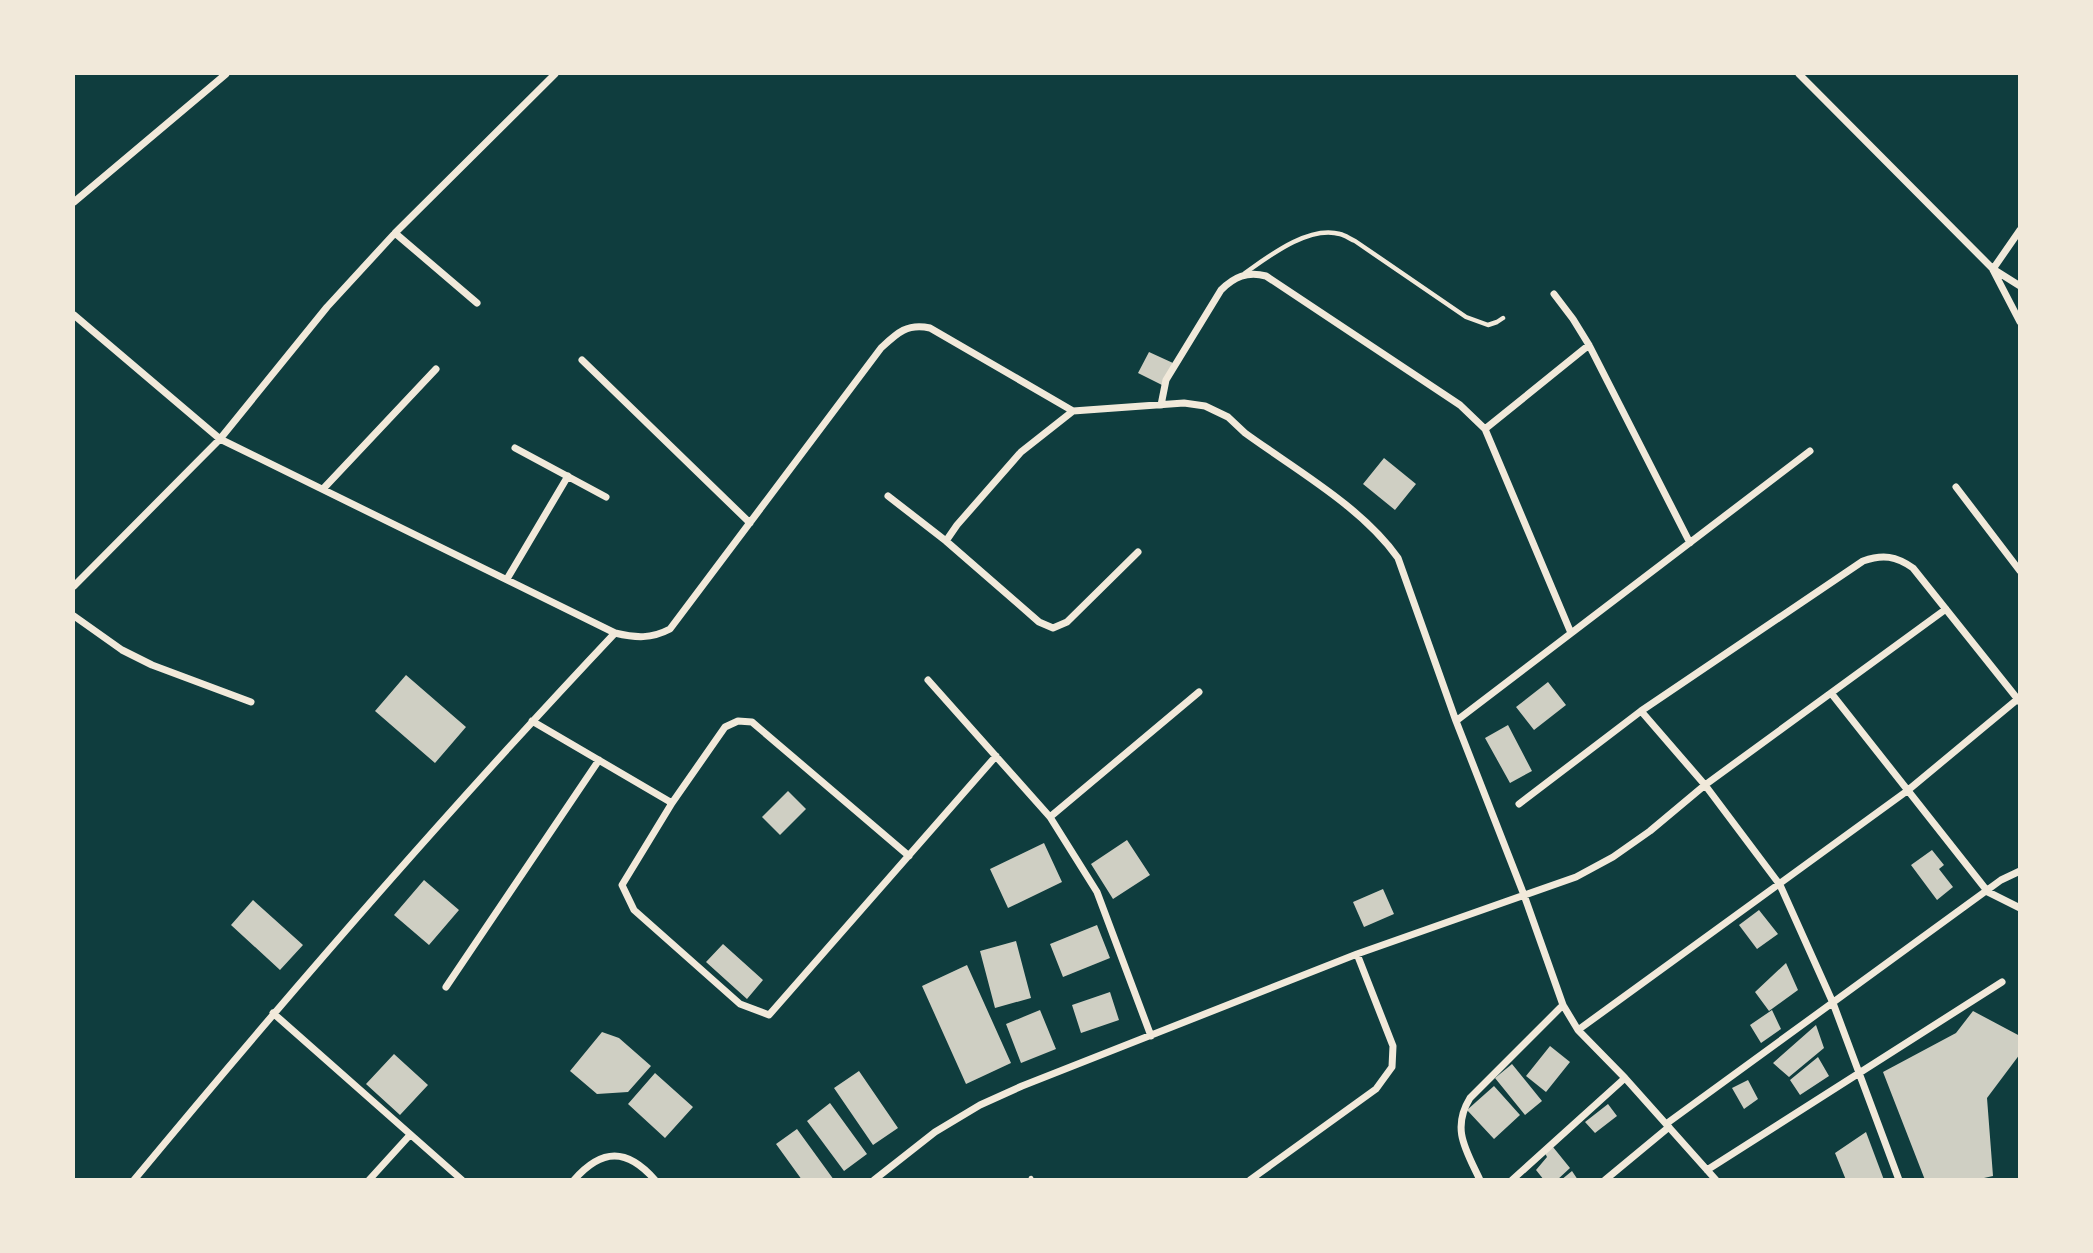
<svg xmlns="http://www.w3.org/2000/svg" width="2093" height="1253" font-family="'Roboto Condensed',sans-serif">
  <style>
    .building { fill: #cfcfc3 }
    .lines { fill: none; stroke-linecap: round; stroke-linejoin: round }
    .service { stroke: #f1e9da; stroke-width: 4.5 }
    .minor { stroke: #f1e9da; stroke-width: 7 }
  </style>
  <rect width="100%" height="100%" fill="#0f3d3e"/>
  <path class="building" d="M1149 352 1173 363 1162 385 1138 373Z
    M1384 458 1416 484 1395 510 1363 484Z
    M406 675 466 727 435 763 375 711Z
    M1548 682 1566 705 1534 730 1516 707Z
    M1508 725 1532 771 1510 783 1485 738Z
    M788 791 806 809 780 835 762 817Z
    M1127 840 1150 875 1113 899 1091 864Z
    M1044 843 1062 882 1008 908 990 869Z
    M1932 850 1944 865 1939 869 1953 887 1937 900 1911 865Z
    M424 880 459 910 429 945 394 915Z
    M1383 889 1394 914 1364 927 1353 902Z
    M253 900 303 945 280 970 231 925Z
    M1759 910 1778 934 1757 949 1739 925Z
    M1097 925 1110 958 1063 977 1050 944Z
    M1016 941 1031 998 995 1008 980 951Z
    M723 944 763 980 747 999 706 962Z
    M1786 963 1798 990 1769 1011 1755 992Z
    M967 965 1011 1063 966 1084 922 986Z
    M1110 992 1119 1020 1081 1033 1072 1005Z
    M1040 1010 1056 1049 1021 1063 1006 1024Z
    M1772 1010 1781 1029 1761 1043 1750 1025Z
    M1973 1011 2020 1036V1054L1987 1098 1993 1176 1975 1180H1925L1883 1072 1956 1033Z
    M1816 1025 1824 1048 1789 1077 1773 1063Z
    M602 1032 619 1038 651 1066 628 1092 597 1094 570 1071Z
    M1550 1046 1570 1062 1546 1092 1526 1076Z
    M394 1054 428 1085 400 1115 366 1084Z
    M1818 1057 1829 1076 1800 1095 1790 1080Z
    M1512 1064 1542 1101 1525 1115 1495 1078Z
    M859 1071 898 1128 873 1145 834 1088Z
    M655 1073 693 1107 665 1138 628 1104Z
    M1748 1080 1758 1099 1744 1109 1732 1088Z
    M1494 1086 1520 1115 1494 1139 1467 1110Z
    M830 1103 867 1154 844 1171 807 1121Z
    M1608 1104 1617 1116 1595 1133 1585 1122Z
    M797 1129 834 1180H802L776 1144Z
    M1866 1132 1884 1180H1846L1835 1153Z
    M1553 1147 1570 1168 1557 1180H1544L1536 1170 1547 1157 1545 1153Z
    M1572 1171 1578 1180H1561Z"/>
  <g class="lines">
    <path class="service" d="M1245 273C1269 256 1309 225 1340 234 1345 235 1350 239 1355 241L1466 317 1488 325 1497 322 1503 318
      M1031 1178 1032 1180"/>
    <path class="minor" d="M1799 74 1993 269 2020 286
      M74 202 226 74
      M395 233 477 303
      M1993 269 2020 230
      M1993 270 2020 322
      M1554 294 1573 319 1589 345 1690 543
      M74 315 220 439 615 633C636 638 651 639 670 629L881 348C897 333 907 323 930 328L1073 411 1184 403 1205 406 1228 417 1245 433C1296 470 1362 507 1398 558L1456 721 1524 895 1563 1005 1578 1030 1625 1078 1716 1180
      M582 360 750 523
      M1161 405 1166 380 1221 290C1234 277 1247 271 1266 276L1460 405 1485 429 1571 633
      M1073 411 1021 452 957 525 946 541 1039 622 1053 628 1067 622 1138 552
      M1485 429 1589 345
      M515 448 606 497
      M1956 487 2020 571
      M323 489 436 369
      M888 496 946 541
      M507 579 568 476
      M74 586 220 439 327 307 395 233 555 74
      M74 616 122 650 152 665 251 702
      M928 680 1050 817 1097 892 1151 1036
      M1831 693 1988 892 2020 908
      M1641 711 1705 785 1780 885 1833 1003 1899 1180
      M532 721 672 803
      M1456 721 1810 451
      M1519 804 1641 711 1863 561C1883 554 1896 556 1913 568L2020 702
      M1050 817 1199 692
      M909 856 752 722 738 721 725 727 672 803 622 885 634 910 740 1004 769 1015 996 756
      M446 987 599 760
      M273 1013 462 1180
      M1578 1030 1907 791 2019 698
      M1666 1124 2001 880 2020 871
      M1707 1170 2002 982
      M134 1180C289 993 448 810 615 633
      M369 1180 409 1136
      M574 1180C602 1148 627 1148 655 1180
      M874 1180 935 1132 980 1105 1022 1086 1357 954 1576 877 1613 857 1650 831 1705 785 1946 609
      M1250 1180 1376 1089 1392 1067 1393 1046 1357 954
      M1480 1180C1466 1150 1451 1129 1470 1098L1563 1005
      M1512 1180 1625 1078
      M1605 1180 1669 1127"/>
  </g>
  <rect width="2093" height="1253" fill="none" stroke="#f1e9da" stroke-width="150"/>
</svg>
